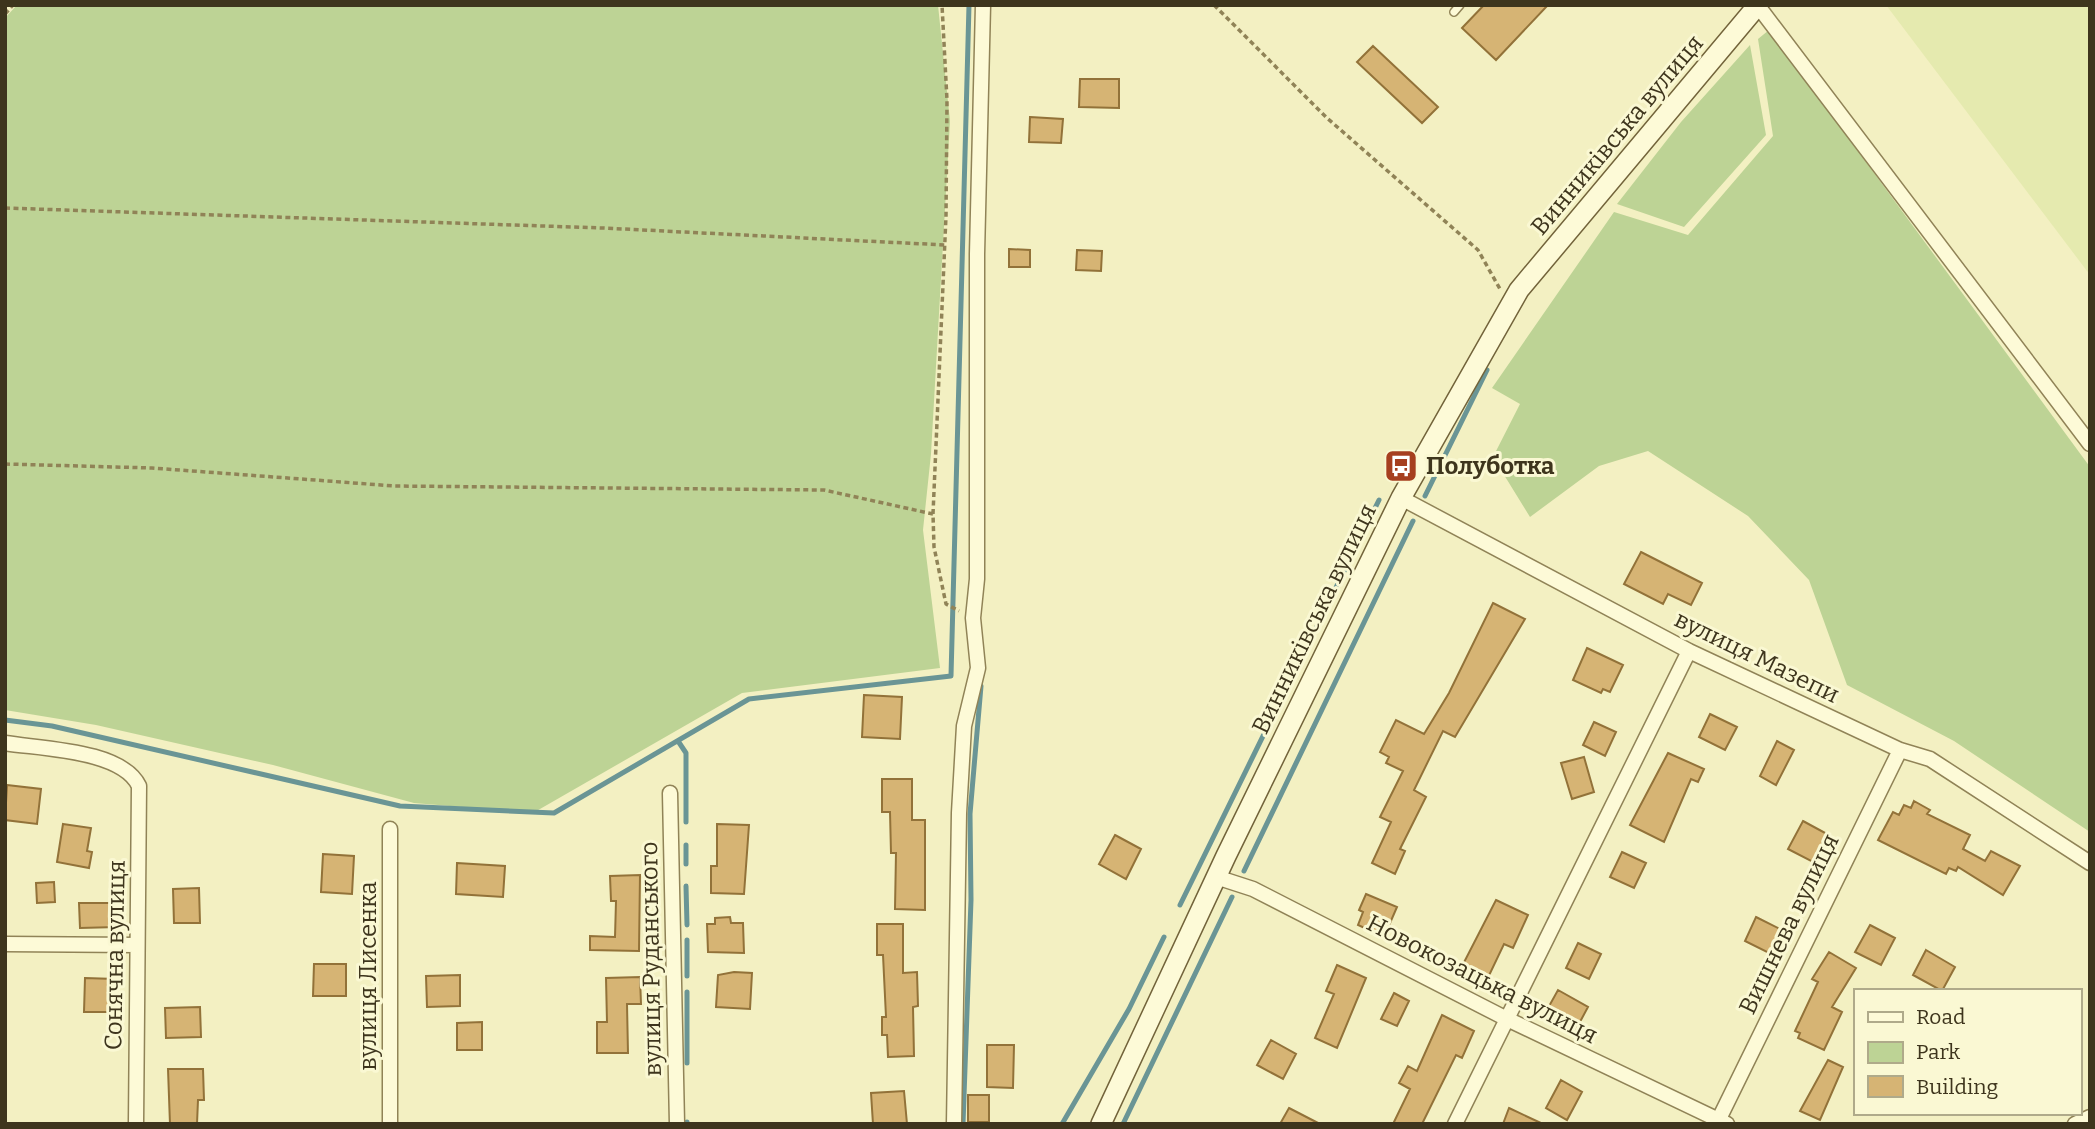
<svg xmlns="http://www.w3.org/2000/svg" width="2095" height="1129" font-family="Bitter,serif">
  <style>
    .farmland { fill: #e5eaaf }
    .green { fill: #bdd395 }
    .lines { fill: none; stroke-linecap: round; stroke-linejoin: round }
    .stream { stroke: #6a9595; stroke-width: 5 }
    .building { fill: #d6b474; stroke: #927239; stroke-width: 2 }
    .lane-casing { stroke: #908357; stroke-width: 10 }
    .street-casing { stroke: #908357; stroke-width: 17 }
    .secondary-casing { stroke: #72633a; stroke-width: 22 }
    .path { stroke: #908357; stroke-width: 3.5; stroke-dasharray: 5 3.5; stroke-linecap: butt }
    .lane { stroke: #fdfad7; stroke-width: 7 }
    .street { stroke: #fdfad7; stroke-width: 14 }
    .secondary { stroke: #fdfad7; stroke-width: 19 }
    .labels { text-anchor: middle; stroke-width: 6; stroke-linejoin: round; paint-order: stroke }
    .street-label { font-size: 24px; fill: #3e351d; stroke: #faf8d3 }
    .poi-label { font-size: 24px; font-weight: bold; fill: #3e351d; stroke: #faf8d3; text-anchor: start }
  </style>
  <rect width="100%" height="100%" fill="#f3f0c2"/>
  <path class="farmland" d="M1886 5H2090V275Z"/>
  <path class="green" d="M17 5H938L950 121 931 454 923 530 940 668 742 693 533 813 414 803 273 765 96 725 5 710V18Z
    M1769 30 2090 467V832L1954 741 1847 685 1809 580 1748 516 1648 451 1599 466 1530 517 1493 457 1520 404 1492 388 1614 212 1688 235 1773 136 1758 39Z
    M1750 45 1766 135 1684 227 1617 204 1681 122Z"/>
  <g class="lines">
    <path class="stream" d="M1425 496 1487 370
      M5 720 52 726 400 806 554 813 749 699 951 676 969 5
      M678 741 686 753V822
      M686 845V864
      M1244 871 1413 521
      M686 886 687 925
      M1180 905 1379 500
      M687 940V976
      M687 992V1063
      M687 1122V1124
      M963 1124 971 900 970 814 981 686
      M1062 1124 1129 1009 1164 937
      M1123 1124 1232 897"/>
  </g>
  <path class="building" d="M1484 5H1548L1496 60 1462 28Z
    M1373 46 1438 107 1422 123 1357 62Z
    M1080 79H1119V108L1079 107Z
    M1030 117 1063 119 1061 143 1029 142Z
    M1009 249 1030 250V267H1009Z
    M1077 250 1102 251 1101 271 1076 270Z
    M1641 552 1702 583 1691 605 1668 594 1663 604 1624 584Z
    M1493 603 1525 619 1455 737 1443 731 1414 790 1426 797 1400 849 1405 851 1395 874 1372 863 1391 822 1380 817 1403 771 1386 763 1389 757 1380 752 1396 720 1424 734 1449 693Z
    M1587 648 1623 665 1610 692 1603 689 1601 693 1573 680Z
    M864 695 902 697 900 739 862 737Z
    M1710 714 1737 727 1725 750 1699 737Z
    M1594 722 1616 732 1605 756 1583 745Z
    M1777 741 1794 750 1776 785 1760 776Z
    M1668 753 1704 769 1698 782 1691 779 1664 842 1630 825Z
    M1584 757 1594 792 1572 799 1561 763Z
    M882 779H912V820H925V910L895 909 896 853H891L890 812H882Z
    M7 785 41 789 37 824 5 820Z
    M1914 801 1930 810 1927 814 1970 835 1963 849 1985 861 1991 851 2020 866 2003 895 1958 867 1956 871 1949 868 1946 874 1878 840 1893 812 1899 815 1904 805 1911 808Z
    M1803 821 1827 834 1813 862 1788 849Z
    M63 824 91 828 87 851 92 852 89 868 57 862Z
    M717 824 749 825 744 894 711 893V866H717Z
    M1115 835 1141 849 1126 879 1099 864Z
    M1622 852 1646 863 1634 888 1610 877Z
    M323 854 354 856 352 894 321 892Z
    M457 863 505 866 503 897 456 894Z
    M640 875 639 951 590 950V936L615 937 616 901H611L610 876Z
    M54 882 55 902 37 903 36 883Z
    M199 888 200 923H174L173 889Z
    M1366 894 1397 907 1384 937 1358 925 1363 912 1359 910Z
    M1496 900 1528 915 1513 948 1504 944 1484 986 1458 974Z
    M79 903H116L117 927 80 928Z
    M730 917 731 923H743L744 953 708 952 707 924H715V918Z
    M1756 917 1784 931 1773 955 1745 941Z
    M877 924H903V973L917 972 918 1006 913 1007 914 1056 888 1057 887 1035H882V1017H886L883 955H877Z
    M1870 925 1895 938 1881 965 1855 952Z
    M1578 943 1601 954 1589 979 1566 968Z
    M1926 950 1955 967 1942 991 1913 975Z
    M1829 952 1856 968 1832 1007 1842 1012 1824 1050 1798 1038 1800 1033 1795 1031 1818 982 1812 979Z
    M314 964H346V996H313Z
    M1337 965 1366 978 1337 1048 1315 1038 1334 994 1326 991Z
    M734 972 752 973 750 1009 716 1007 718 975Z
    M460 975V1006L427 1007 426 976Z
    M640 977 641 1004H627L628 1053H597V1022H607L606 978Z
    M85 978 115 979V1012H84Z
    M1558 990 1588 1007 1574 1033 1543 1017Z
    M1394 993 1409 1001 1397 1026 1381 1019Z
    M200 1007 201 1037 166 1038 165 1008Z
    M1442 1015 1474 1031 1462 1058 1456 1055 1422 1124H1393L1410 1089 1399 1083 1408 1066 1417 1071Z
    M482 1022V1050H457V1023Z
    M1271 1040 1296 1054 1283 1079 1257 1065Z
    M987 1045H1014L1013 1088 987 1087Z
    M1828 1060 1843 1067 1820 1120 1800 1111Z
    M168 1069H203L204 1100H198L197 1124H170Z
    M1561 1080 1582 1092 1567 1120 1546 1108Z
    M904 1091 907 1124H873L871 1093Z
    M968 1095H989V1122H968Z
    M1289 1108 1320 1124H1280Z
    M1509 1108 1543 1124H1503Z"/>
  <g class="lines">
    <defs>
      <path id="lane" d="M1454 12 1460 5"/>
      <path id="street" d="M1758 6 2090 444
        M1401 498 1689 651 1900 750 1930 759 2090 863
        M5 743C42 749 122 750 139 786L136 1124
        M670 793 677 1124
        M390 829V1124
        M1216 877 1253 889 1507 1019 1727 1124
        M5 944 137 945
        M1719 1119 1900 750
        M954 1124 959 813 964 726 978 668 973 618 977 579V254L983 5
        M1455 1124 1689 651
        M2075 1124 2090 1117"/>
      <path id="secondary" d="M1101 1124 1226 856 1401 498 1519 290 1758 5"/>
    </defs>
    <use href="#lane" class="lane-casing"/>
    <use href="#street" class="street-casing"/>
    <use href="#secondary" class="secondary-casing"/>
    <path class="path" d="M1214 5 1327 118 1478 250 1500 289
      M5 14 13 5
      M5 208 603 228 945 245
      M5 464 152 468 395 486 824 490 933 514 934 547 946 604 959 611
      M933 514 946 216 947 100 942 5"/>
    <use href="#lane" class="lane"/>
    <use href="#street" class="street"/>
    <use href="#secondary" class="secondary"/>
  </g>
  <defs>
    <symbol id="bus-square" viewBox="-11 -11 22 22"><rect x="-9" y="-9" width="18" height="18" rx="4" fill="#a63f1f" stroke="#faf8d3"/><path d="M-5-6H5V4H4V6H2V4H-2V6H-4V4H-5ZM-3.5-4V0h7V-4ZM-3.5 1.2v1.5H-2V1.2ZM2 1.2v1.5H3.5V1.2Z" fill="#fff"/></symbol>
  </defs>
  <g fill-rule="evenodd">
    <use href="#bus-square" x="1382" y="447" width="38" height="38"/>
  </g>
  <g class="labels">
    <g class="street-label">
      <text transform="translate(1617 135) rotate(-50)" y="8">Винниківська вулиця</text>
      <text transform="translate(1314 619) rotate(-64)" y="8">Винниківська вулиця</text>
      <text transform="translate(1757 657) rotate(26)" y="8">вулиця Мазепи</text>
      <text transform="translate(1789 924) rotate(-64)" y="8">Вишнева вулиця</text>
      <text transform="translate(115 955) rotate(-89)" y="8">Сонячна вулиця</text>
      <text transform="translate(651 959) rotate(-91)" y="8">вулиця Руданського</text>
      <text transform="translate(368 976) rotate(-90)" y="8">вулиця Лисенка</text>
      <text transform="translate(1482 979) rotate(27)" y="8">Новокозацька вулиця</text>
    </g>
    <g class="poi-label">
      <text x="1426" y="474">Полуботка</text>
    </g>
  </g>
  <rect width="2095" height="1129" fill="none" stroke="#3e351d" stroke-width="14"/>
  <rect x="1854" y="989" width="228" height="126" fill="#faf8d3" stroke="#afaa8a" stroke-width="2"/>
  <rect x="1868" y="1012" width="35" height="10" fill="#fdfad7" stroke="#afaa8a" stroke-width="2"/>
  <text x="1916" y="1024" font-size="21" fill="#3e351d">Road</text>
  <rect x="1868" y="1042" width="35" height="21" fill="#bdd395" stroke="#afaa8a" stroke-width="2"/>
  <text x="1916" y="1059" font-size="21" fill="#3e351d">Park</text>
  <rect x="1868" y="1076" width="35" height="21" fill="#d6b474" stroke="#afaa8a" stroke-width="2"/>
  <text x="1916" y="1094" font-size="21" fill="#3e351d">Building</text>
</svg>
